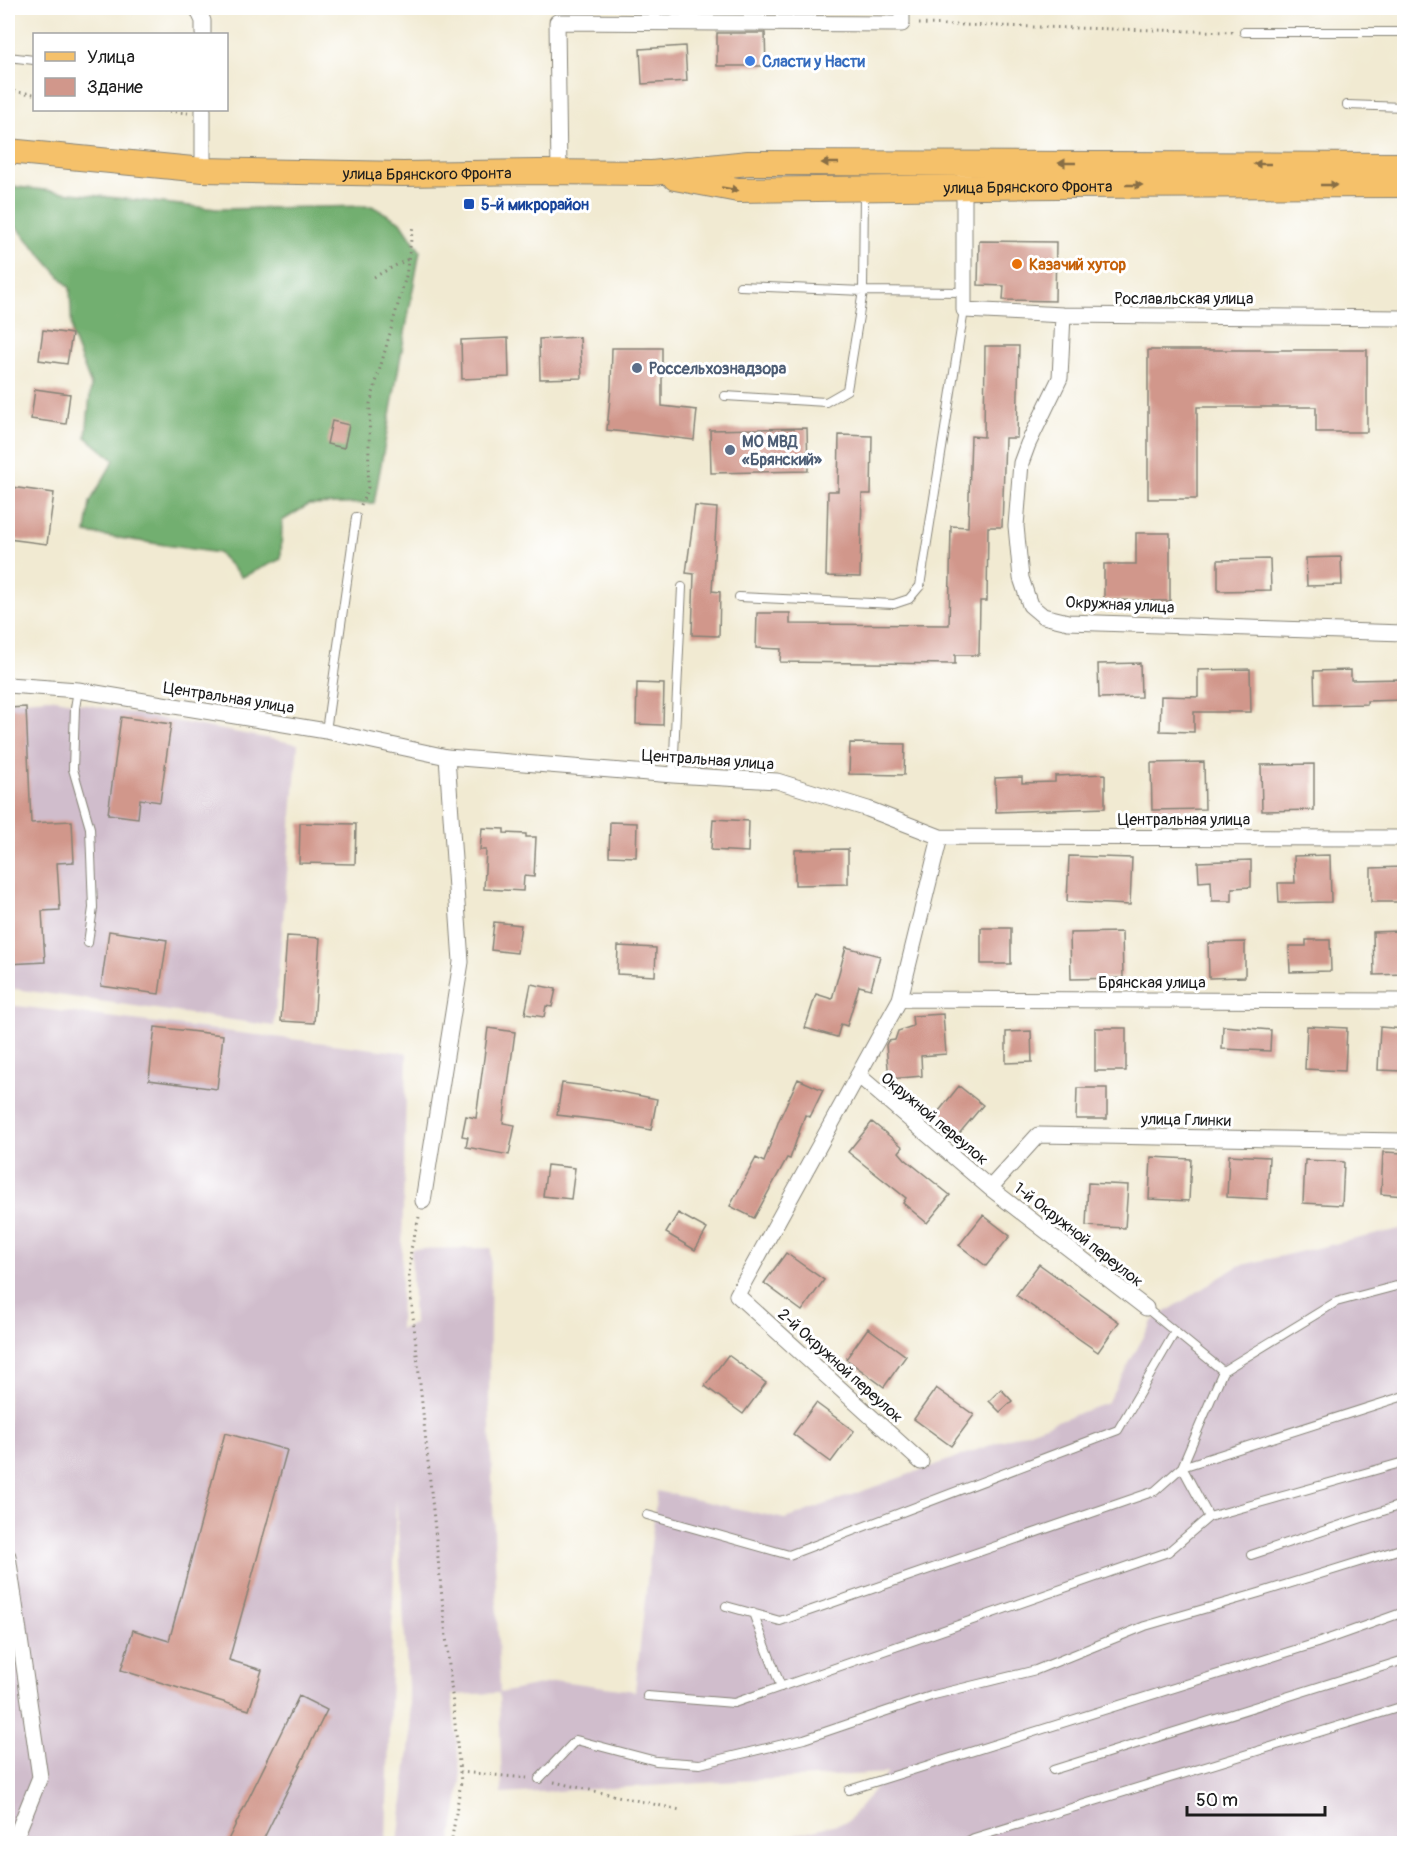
<svg xmlns="http://www.w3.org/2000/svg" width="1412" height="1851" font-family="Pangolin,sans-serif">
  <style>
    .industrial { fill: #d0bdcc }
    .forest { fill: #72af6f; stroke: #476646; stroke-width: 1.5 }
    .building { fill: #d1978b }
    .lines { fill: none; stroke-linecap: round; stroke-linejoin: round }
    .lane-casing { stroke: #868377; stroke-width: 10 }
    .street-casing { stroke: #868377; stroke-width: 17 }
    .primary-casing { stroke: #868377; stroke-width: 26 }
    .path { stroke: #868377; stroke-width: 3; stroke-dasharray: 1.5 4.5; stroke-linecap: butt }
    .lane { stroke: #fff; stroke-width: 8 }
    .street { stroke: #fff; stroke-width: 15 }
    .primary { stroke: #f5c16b; stroke-width: 24 }
    .oneway { fill: #886e44 }
    .shop-dot { fill: #3f7fe0; stroke: #fff; stroke-width: 2 }
    .transit-dot { fill: #1a4fb4; stroke: #fff; stroke-width: 2 }
    .food-dot { fill: #e8710a; stroke: #fff; stroke-width: 2 }
    .service-dot { fill: #5c6f8a; stroke: #fff; stroke-width: 2 }
    .labels { text-anchor: middle; stroke-width: 6; stroke-linejoin: round; paint-order: stroke }
    .shop-label { font-size: 16px; font-weight: bold; fill: #366cbe; stroke: #fff; text-anchor: start }
    .street-label { font-size: 16px; fill: #1c1c1c; stroke: #fff }
    .transit-label { font-size: 16px; font-weight: bold; fill: #164399; stroke: #fff; text-anchor: start }
    .food-label { font-size: 16px; font-weight: bold; fill: #c56008; stroke: #fff; text-anchor: start }
    .service-label { font-size: 16px; font-weight: bold; fill: #4e5e75; stroke: #fff; text-anchor: start }
  </style>
  <rect width="100%" height="100%" fill="#fff"/>
  <filter id="ink" filterUnits="userSpaceOnUse"><feTurbulence type="fractalNoise" baseFrequency=".0167" numOctaves="2"/><feDisplacementMap in="SourceGraphic" scale="12" xChannelSelector="R" yChannelSelector="G"/><feConvolveMatrix kernelMatrix="1 2 1 2 8 2 1 2 1" color-interpolation-filters="sRGB"/></filter>
  <filter id="wash" filterUnits="userSpaceOnUse"><feTurbulence type="fractalNoise" baseFrequency=".008" numOctaves="4" result="noise"/><feDisplacementMap in="SourceGraphic" scale="24" xChannelSelector="R" yChannelSelector="G"/><feGaussianBlur stdDeviation="1.35" result="paint"/><feColorMatrix in="noise" values="0 0 0 0 0 0 0 0 0 0 0 0 0 0 0 0 0 1.4 0 .05"/><feComposite in="paint" operator="in"/></filter>
  <g filter="url(#wash)">
    <rect width="100%" height="100%" fill="#f1ead2"/>
    <path class="industrial" d="M50 698 298 744 274 1026 8 988V701Z
      M8 1005 407 1053 400 1329 414 1324 411 1249 491 1248 489 1398 500 1693 560 1681 635 1691 657 1491 785 1519 1107 1403 1153 1320 1238 1266 1404 1228V1843H764L848 1821 888 1773 502 1794 499 1693 452 1695 461 1782 451 1843H398L411 1733 396 1498 386 1843 8 1844Z"/>
    <path class="forest" d="M8 186 217 209 372 206 401 222 420 251 374 503 308 505 282 521 281 559 242 577 218 553 86 533 90 502 114 460 86 437 91 385 72 336 70 288 8 217Z"/>
    <g id="blocks">
      <path class="building" d="M717 33H765L766 66H717Z
        M685 46 687 81 642 84 640 49Z
        M979 241 1056 242 1055 301 1003 300 1004 286 978 285Z
        M43 330 72 334 67 364 39 360Z
        M580 337 582 378 540 379 539 339Z
        M508 338 509 377 462 379 461 340Z
        M985 346H1019L1017 438H1005L1002 527H988L987 601H980L979 655H955V664L780 662 781 649 756 648 757 613H790V624L949 625 951 526 968 527 971 436 984 437Z
        M612 348H662V406L697 410 694 440 607 430 611 387Z
        M1148 350H1367V432H1316V407H1197V499H1148Z
        M35 389 70 394 66 424 31 419Z
        M332 421 349 425 344 448 327 444Z
        M807 428 808 471 711 473 710 430Z
        M839 435 872 436 871 494H862L860 577 826 576 828 491H838Z
        M11 487 54 493 47 544 8 539V516Z
        M695 506 717 508 712 591 720 592 719 636 692 635 694 574 686 573Z
        M1136 533H1170V601L1104 600V564H1136Z
        M1341 557 1342 585 1307 586 1306 558Z
        M1270 559 1271 590 1218 591V560Z
        M1140 663 1141 697 1099 698 1098 664Z
        M1250 669 1251 712H1194V732L1160 731 1161 696 1198 697V670Z
        M1351 670V680L1404 679V700L1367 701V704L1315 705 1314 671Z
        M637 683 664 684 663 725 636 724Z
        M26 707 31 823 72 821 74 862 57 863 60 910 42 911 45 962 8 964V708Z
        M121 717 171 724 160 802 140 799 138 818 108 814Z
        M850 743 905 744 904 775 849 774Z
        M1204 762 1205 809 1152 810 1151 763Z
        M1314 764V810L1262 811 1261 765Z
        M1105 774V808L996 812 995 778 1022 777V783L1055 782V776Z
        M713 819 749 821 748 852 711 850Z
        M610 822 637 823 636 857 609 856Z
        M300 823 356 824 355 864 299 863Z
        M482 828 504 829V833L526 834V837H536L534 877 524 876 523 891 484 889 486 850H480Z
        M848 849V884L795 885V850Z
        M1330 855 1331 902 1279 903 1278 883H1295L1294 856Z
        M1069 856 1132 858 1130 905 1067 902Z
        M1251 860V887L1232 888V901H1212L1211 881 1199 882 1198 862Z
        M1404 867V902H1371V868Z
        M494 922 521 925 517 953 491 950Z
        M981 928H1011V964H981Z
        M109 931 167 940 159 994 101 986Z
        M1400 931V936H1404V974L1374 975 1373 932Z
        M1122 932 1123 978 1071 979 1070 933Z
        M287 936 320 938 314 1023 281 1021Z
        M1306 940H1330L1331 971 1290 972 1289 946H1306Z
        M1245 942V977L1209 978 1208 943Z
        M618 946 656 948 655 976 617 974Z
        M846 947 880 956 871 989 859 986 847 1026 841 1024 837 1037 805 1028 816 994 832 999Z
        M531 984 556 989 552 1007 546 1006 544 1017 525 1014Z
        M943 1014 946 1054 921 1056 922 1076 889 1079 886 1045 888 1041 895 1040 898 1031 913 1026 912 1016Z
        M1223 1026 1271 1030 1270 1051 1222 1049Z
        M1307 1026 1347 1028 1345 1071 1305 1069Z
        M155 1027 223 1035 217 1089 149 1080Z
        M1380 1027 1404 1029V1071L1378 1070Z
        M488 1028 515 1032 503 1123 515 1125 509 1155 466 1147 468 1137 462 1136 466 1116 476 1118Z
        M1095 1028H1126V1071H1095Z
        M1031 1031 1032 1062 1006 1063V1032Z
        M798 1079 823 1090 810 1117 805 1115 790 1159 787 1158 754 1218 730 1206 756 1158 764 1162 779 1120Z
        M562 1083 596 1087 657 1099 651 1130 616 1123V1122L557 1115Z
        M959 1086 983 1105 958 1135 935 1116Z
        M1077 1088H1107V1119H1076Z
        M872 1122 903 1147 899 1152 905 1159 950 1195 927 1223 903 1203 906 1198 848 1152Z
        M1383 1152 1404 1153V1196L1381 1194Z
        M1229 1155 1269 1157 1267 1199 1227 1197Z
        M1151 1157 1191 1159 1189 1201 1149 1199Z
        M1305 1160 1344 1162 1342 1205 1303 1203Z
        M547 1165 575 1168 571 1199 543 1196Z
        M1088 1183 1128 1185 1125 1228 1086 1226Z
        M678 1213 707 1229 695 1250 666 1233Z
        M983 1215 1010 1236 986 1266 959 1245Z
        M786 1253 824 1280 802 1311 764 1283Z
        M1039 1264 1119 1322 1098 1352 1016 1295Z
        M868 1328 906 1356 884 1387 846 1359Z
        M728 1355 766 1383 743 1414 705 1386Z
        M936 1388 974 1415 951 1446 914 1419Z
        M1001 1389 1012 1401 1000 1412 989 1401Z
        M816 1403 854 1431 831 1462 793 1434Z
        M225 1433 287 1450 229 1660 262 1670 249 1710 121 1670 133 1630 169 1641Z
        M299 1696 327 1710 261 1844H226Z"/>
    </g>
  </g>
  <g filter="url(#ink)">
    <use href="#blocks" fill-opacity="0" stroke="#868377" stroke-width="1.5"/>
    <g class="lines">
      <defs>
        <path id="lane" d="M685 8V23
          M1244 32H1404
          M8 57 34 60
          M1347 105 1404 107
          M740 286 863 291 864 191
          M725 396 826 402 847 390 863 291 964 292
          M739 597 894 604 909 599 920 586 964 310
          M78 690 75 708 73 769 90 828 93 908 88 943
          M326 731 356 517
          M673 775 682 587
          M1146 1308 1223 1371 1182 1467 1209 1517 1404 1462
          M1223 1371 1336 1302 1404 1284
          M647 1515 789 1555 1118 1430 1175 1332
          M1251 1555 1404 1504
          M726 1606 780 1621 1155 1491 1182 1467 1404 1396
          M753 1613 781 1687
          M647 1696 734 1703 1168 1552 1209 1517
          M1053 1770 1404 1660
          M539 1779 576 1740 656 1761 700 1764 804 1739 934 1695 1036 1670 1145 1626 1259 1593 1404 1548
          M849 1790 1317 1643 1404 1612
          M963 1844 974 1838 1404 1706"/>
        <path id="street" d="M197 8 203 21V34
          M203 170V110
          M559 172 557 22 902 24V8
          M964 179V310L1063 315 1404 318
          M1063 315 1060 378 1028 444 1021 463 1016 526 1021 578 1030 605 1043 616 1068 622 1404 633
          M8 685 78 690 326 731 447 757 673 775 777 781 868 809 940 837 1404 838
          M900 999 1404 1001
          M858 1075 990 1188 1146 1308
          M990 1188 1038 1135 1404 1141
          M423 1201 461 962 447 757
          M921 1462 737 1295 900 999 940 837
          M8 1556 40 1777 13 1844"/>
        <g id="primary">
          <path id="s1" d="M8 151 203 170 403 174 539 172 652 173 748 163 1404 165"/>
          <path id="s2" d="M675 178 738 190 1058 186 1404 185"/>
        </g>
      </defs>
      <use href="#lane" class="lane-casing"/>
      <use href="#street" class="street-casing"/>
      <use href="#primary" class="primary-casing"/>
      <path class="path" d="M919 24 1233 32
        M8 91 34 94
        M157 110 188 113
        M374 277 408 259
        M361 505 368 487 370 404 406 276 413 225
        M419 1217 411 1249 409 1277 461 1782 451 1844
        M460 1772 527 1778
        M554 1782 680 1810"/>
      <use href="#lane" class="lane"/>
      <use href="#street" class="street"/>
      <use href="#primary" class="primary"/>
    </g>
    <defs><path id="oneway-solid" d="M-6-.8H1V-3.2L6.5 0L1 3.2V.8H-6Z" transform="scale(1.5)"/></defs>
    <g class="oneway">
      <use href="#oneway-solid" transform="translate(830 163) rotate(-180)"/>
      <use href="#oneway-solid" transform="translate(1067 163) rotate(-180)"/>
      <use href="#oneway-solid" transform="translate(1262 164) rotate(-180)"/>
      <use href="#oneway-solid" transform="translate(1134 185)"/>
      <use href="#oneway-solid" transform="translate(1329 185)"/>
      <use href="#oneway-solid" transform="translate(730 189) rotate(10)"/>
    </g>
  </g>
  <circle class="shop-dot" cx="750" cy="61" r="6"/>
  <rect class="transit-dot" x="463" y="198" width="12" height="12" rx="3"/>
  <circle class="food-dot" cx="1017" cy="264" r="6"/>
  <g class="service-dot">
    <circle cx="637" cy="368" r="6"/>
    <circle cx="730" cy="450" r="6"/>
  </g>
  <g class="labels">
    <g class="shop-label">
      <text x="762" y="67">Сласти у Насти</text>
    </g>
    <g class="street-label">
      <text dy="6" stroke="none"><textPath href="#s1" startOffset="420">улица Брянского Фронта</textPath></text>
      <text dy="6" stroke="none"><textPath href="#s2" startOffset="354">улица Брянского Фронта</textPath></text>
      <text x="1184" y="304">Рославльская улица</text>
      <text transform="translate(1120 604) rotate(3)" y="6">Окружная улица</text>
      <text transform="translate(229 697) rotate(9)" y="6">Центральная улица</text>
      <text transform="translate(708 759) rotate(4)" y="6">Центральная улица</text>
      <text x="1184" y="825">Центральная улица</text>
      <text x="1152" y="988">Брянская улица</text>
      <text transform="translate(935 1118) rotate(40)" y="6">Окружной переулок</text>
      <text transform="translate(1186 1119) rotate(1)" y="6">улица Глинки</text>
      <text transform="translate(1079 1234) rotate(38)" y="6">1-й Окружной переулок</text>
      <text transform="translate(841 1365) rotate(42)" y="6">2-й Окружной переулок</text>
    </g>
    <g class="transit-label">
      <text x="481" y="210">5-й микрорайон</text>
    </g>
    <g class="food-label">
      <text x="1029" y="270">Казачий хутор</text>
    </g>
    <g class="service-label">
      <text x="649" y="374">Россельхознадзора</text>
      <text x="742" y="447">МО МВД<tspan x="742" dy="18">«Брянский»</tspan></text>
    </g>
  </g>
  <rect width="1412" height="1851" fill="none" stroke="#fff" stroke-width="30"/>
  <rect x="33" y="33" width="195" height="78" fill="#ffffff" stroke="#a4a4a4" stroke-width="1.5"/>
  <rect x="45" y="52" width="30" height="9" fill="#f5c16b" stroke="#a4a4a4" stroke-width="1.5"/>
  <text x="87" y="63" font-size="18" fill="#1c1c1c">Улица</text>
  <rect x="45" y="78" width="30" height="18" fill="#d1978b" stroke="#a4a4a4" stroke-width="1.5"/>
  <text x="87" y="93" font-size="18" fill="#1c1c1c">Здание</text>
  <path d="M1187 1806v9h138v-9" fill="none" stroke="#1c1c1c" stroke-width="3"/>
  <text x="1196" y="1806" font-size="18" fill="#1c1c1c" stroke="#ffffff" stroke-width="4.5" paint-order="stroke">50 m</text>
</svg>
